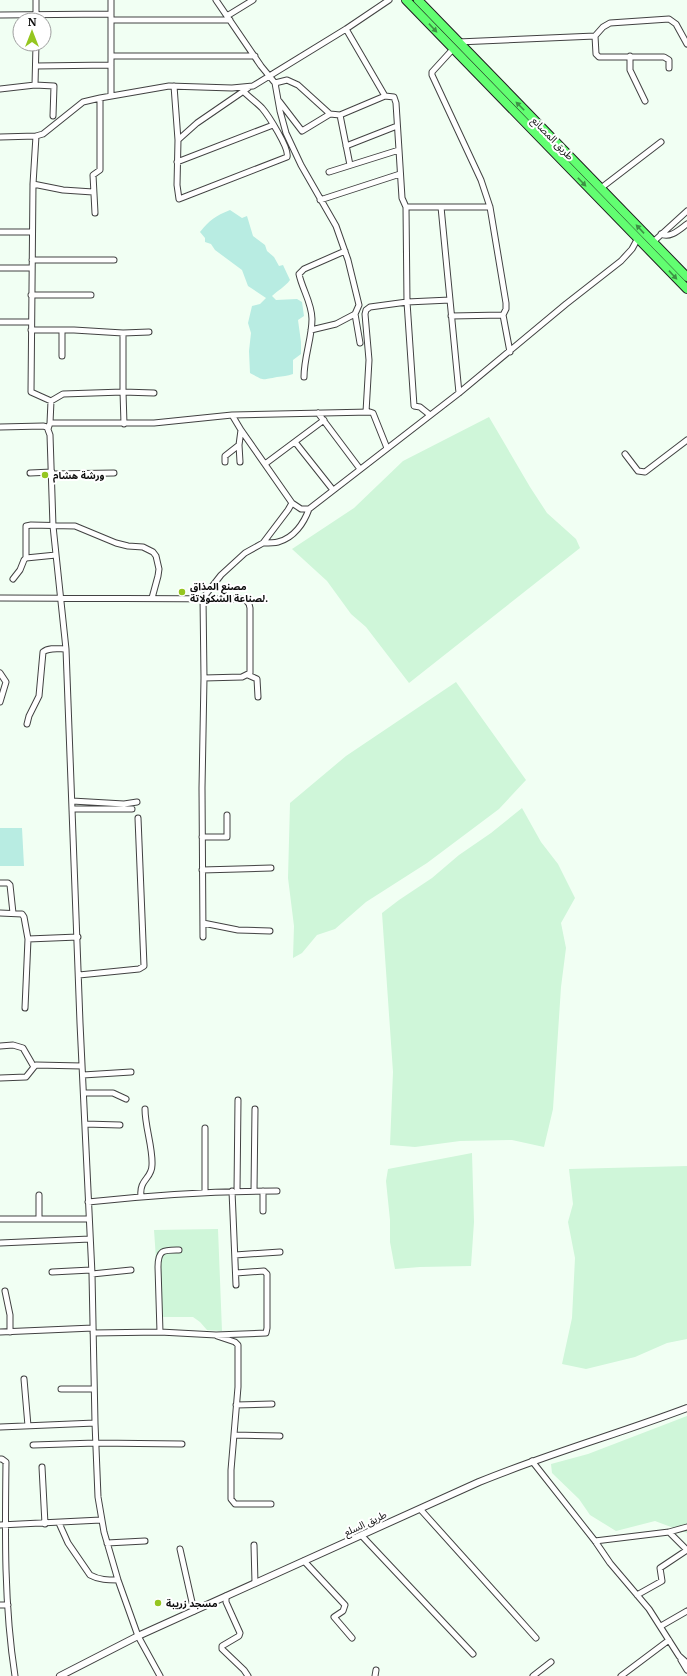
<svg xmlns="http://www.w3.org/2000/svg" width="687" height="1676" font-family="Merriweather,'Noto Sans Arabic',serif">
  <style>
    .farmland { fill: #cff6d9 }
    .green { fill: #b8ece2 }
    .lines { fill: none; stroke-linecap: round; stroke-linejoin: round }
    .minor-casing { stroke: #424242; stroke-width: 7 }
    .tertiary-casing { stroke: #424242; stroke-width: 8 }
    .primary-casing { stroke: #202020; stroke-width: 10 }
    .minor { stroke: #fff; stroke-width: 5 }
    .tertiary { stroke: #fff; stroke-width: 6 }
    .primary { stroke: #62fe71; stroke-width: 8 }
    .oneway { fill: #3d9245 }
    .poi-dot { fill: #95c620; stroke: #fff; stroke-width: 1.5 }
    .labels { text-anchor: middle; stroke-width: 4; stroke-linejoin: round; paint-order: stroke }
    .street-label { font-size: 10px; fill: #0f0f0f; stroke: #fff }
    .poi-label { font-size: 10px; font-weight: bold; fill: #0f0f0f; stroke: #fff; text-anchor: start }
  </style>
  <rect width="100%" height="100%" fill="#f1fff3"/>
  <path class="farmland" d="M489 417 530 487 547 513 576 539 580 548 409 683 366 627 351 614 327 581 292 549 354 508 403 461Z
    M456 682 526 780 499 809 427 863 366 902 335 929 317 935 302 953 293 958 294 926 288 878 290 803 346 756Z
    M522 808 541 842 558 864 575 898 561 923 566 948 561 987 553 1109 544 1147 512 1140 460 1141 415 1147 390 1145 393 1072 382 913 399 900 432 878 459 855 491 833Z
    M472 1153 474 1222 471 1266 420 1267 395 1269 390 1242V1220L386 1181 388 1169Z
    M687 1166V1339L667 1343 635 1357 586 1369 562 1364 572 1318 575 1258 568 1222 573 1204 569 1169Z
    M218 1229 222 1331 207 1330 200 1322 193 1317H160L154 1230Z
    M687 1416V1533L655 1521 616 1531 590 1515 579 1499 552 1473 551 1464 588 1454Z"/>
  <path class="green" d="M230 210 242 218 247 216 253 236 265 245 267 251 274 257 279 266 283 265 290 280C285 287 278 290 272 296L276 300 297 299 302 302 304 316 298 320 301 342V354L293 360V374C287 376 283 376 277 377 261 380 265 381 250 373L249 351 251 333 248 323 252 306 260 304 266 298 248 286 242 270 215 250 211 244 205 242V238L200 232C210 220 215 216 230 210Z
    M0 828H22L24 866H0Z"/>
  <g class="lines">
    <defs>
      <path id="minor" d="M111 0V95
        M216 0 261 66 275 83 280 111 286 133 301 165 336 226 348 260 359 305 355 314 336 324 311 330
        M0 15 111 14
        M227 16 253 0
        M36 20V0
        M111 20H230
        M346 29 385 96
        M458 42 595 36
        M453 49 432 72V75L481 180 490 207 506 303V309L503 315 510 352
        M111 56H255
        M630 56V70L645 101
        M36 66 111 65
        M669 68V60L664 57H599L596 54 595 36 603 27 610 23 669 19 676 24 687 44
        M275 83 287 80 298 85 330 114 340 115 385 96 394 97 396 103 399 150 329 172
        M35 85 54 86 53 116
        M174 86 178 140
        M0 89 35 85 36 44
        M243 91C249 97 256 102 262 108 268 115 290 149 287 157L179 199 177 185 178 140 197 123 248 88
        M279 101 302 131 330 114
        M340 115 350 165
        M36 136 33 184 31 392 51 401 50 423 48 429
        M0 137 36 136 43 134 83 102 100 98 169 86 232 88 253 86 346 29 389 0
        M346 146 397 126
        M399 150 402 198 406 207 407 302 414 406 420 407 430 415
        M177 162 273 125
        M33 184 63 190 93 192
        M601 188 661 142
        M320 200 400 174
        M406 207H490
        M441 207 459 393
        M95 213 93 175 100 170V98
        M0 232H32
        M661 234C670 239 680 229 687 224
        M653 242 687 211
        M32 260H114
        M0 268H32
        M31 295H91
        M355 314 360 343
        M451 316 503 315
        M0 322H31
        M31 330H74L123 333V392L63 394 51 401
        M62 330V356
        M123 333 149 332
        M304 377C304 357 312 338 312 319 312 303 302 289 299 274L304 269 345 251
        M366 412 369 360 365 314 366 310 370 307 407 302 450 300
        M318 413 360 469
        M232 415 370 412 373 413 387 448
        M50 423H154L232 415 241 430 239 445 225 456V462
        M124 424 123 392 154 393
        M0 427 43 426 47 427 50 435 53 526 66 649 80 1023 92 1274 95 1423 98 1497 104 1532 118 1580 138 1636 160 1676
        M241 430 292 503 301 509H309L459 393 566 304 621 261 632 249 638 238
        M295 442 333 490
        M239 445 240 462
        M625 454 638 471 645 472 687 440
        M265 464 324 420
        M30 473 52 472
        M52 474 114 473
        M263 543C268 543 274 543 278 542 294 538 304 523 309 509
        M26 558V526L31 525 75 526 116 543 128 546 143 547 153 552 156 556 159 569 158 576 152 598
        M13 579 20 570 24 560 26 558 56 555
        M0 598 245 599 249 604 250 608V673L242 677 204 678
        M0 673 6 682 0 702
        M248 675 257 679 258 697
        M27 724 29 716 39 696 43 652C49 647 59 649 66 649
        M72 801 124 804 137 802
        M72 809H132
        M202 837H227V815
        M202 870 271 868
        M0 883H8L10 885 13 913
        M0 913 22 914 24 917 28 939 78 937
        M203 923 238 930 270 931
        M203 937 202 788 204 678 203 598 221 575 245 553 263 543 288 510 292 503
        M79 975 139 969 144 966 138 818
        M25 1008 28 939
        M0 1046 13 1045 23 1048 34 1067
        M83 1075 131 1072
        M0 1078 26 1077 34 1067 36 1065 82 1066
        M84 1093H113L126 1099
        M85 1124 120 1125
        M232 1191 236 1285
        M237 1191 238 1100
        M254 1191 255 1109
        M263 1191V1211
        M205 1192V1128
        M39 1195V1218
        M141 1196C139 1179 152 1179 152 1165 153 1148 145 1127 145 1109
        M88 1202C151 1195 214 1191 277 1191
        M0 1219H89
        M0 1243 90 1239
        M235 1255 280 1252
        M52 1272 91 1270
        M92 1274 131 1270
        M5 1291 10 1315V1332
        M0 1332 93 1328
        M160 1332 158 1267C158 1249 164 1250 179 1250
        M93 1333 160 1332 216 1335 266 1333 267 1328V1274L264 1271 236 1273
        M217 1336 235 1342 238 1345V1387L231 1470V1499L235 1504H271
        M24 1379 28 1426
        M61 1389H94
        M236 1405 272 1404
        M0 1427 95 1423
        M234 1435 280 1436
        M33 1445 96 1443 182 1444
        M0 1459H2L6 1462C5 1534 4 1605 15 1676
        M532 1461 595 1541 610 1563 649 1609 679 1656 687 1663
        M42 1467 45 1524
        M421 1510 536 1638
        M59 1523 68 1543 90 1575C99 1580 108 1580 118 1580
        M0 1525 101 1520
        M669 1532 687 1527
        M362 1536 473 1654
        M595 1541 669 1532 687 1550
        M107 1543 145 1541
        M254 1545 255 1583
        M180 1549 194 1611
        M304 1561 345 1605 343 1611 334 1617 352 1638
        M637 1595 662 1581 660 1568 687 1550
        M226 1596V1602L240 1633 239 1636 222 1646V1649L244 1670 248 1676
        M0 1605H8
        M661 1626 687 1611
        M681 1660 687 1670
        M375 1676 376 1670
        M533 1676 551 1662
        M621 1676 669 1640"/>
      <path id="tertiary" d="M60 1676 138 1636 479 1482C547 1454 618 1434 687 1408"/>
      <path id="primary" d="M406 0 687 289
        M418 0 687 277"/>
    </defs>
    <use href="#minor" class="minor-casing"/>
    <use href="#tertiary" class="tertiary-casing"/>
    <use href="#primary" class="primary-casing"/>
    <use href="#minor" class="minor"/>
    <use href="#tertiary" class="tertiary"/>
    <use href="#primary" class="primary"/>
  </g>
  <defs><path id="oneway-solid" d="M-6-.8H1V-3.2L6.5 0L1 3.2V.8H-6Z"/></defs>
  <g class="oneway">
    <use href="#oneway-solid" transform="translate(433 28) rotate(47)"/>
    <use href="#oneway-solid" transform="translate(520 106) rotate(-135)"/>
    <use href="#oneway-solid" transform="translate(582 182) rotate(46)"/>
    <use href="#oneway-solid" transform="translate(640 229) rotate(-133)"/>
    <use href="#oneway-solid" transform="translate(673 275) rotate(47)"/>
  </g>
  <g class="poi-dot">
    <circle cx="45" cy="475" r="4"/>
    <circle cx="182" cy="592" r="4"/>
    <circle cx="158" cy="1603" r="4"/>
  </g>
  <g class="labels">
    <g class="street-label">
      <text transform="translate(553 138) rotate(46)" y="4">طريق المصانع</text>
      <text transform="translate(365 1523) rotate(-25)" y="4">طريق السلع</text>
    </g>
    <g class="poi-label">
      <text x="53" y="479">ورشة هشام</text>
      <text x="190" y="590">مصنع المذاق<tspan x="190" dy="12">لصناعة الشكولاتة.</tspan></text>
      <text x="166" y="1607">مسجد زريبة</text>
    </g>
  </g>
  <g transform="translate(32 32)"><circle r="19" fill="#ffffff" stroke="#9f9f9f"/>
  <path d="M0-3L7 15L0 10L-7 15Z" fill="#95c620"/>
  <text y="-6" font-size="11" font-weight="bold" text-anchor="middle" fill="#0f0f0f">N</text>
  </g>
</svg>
